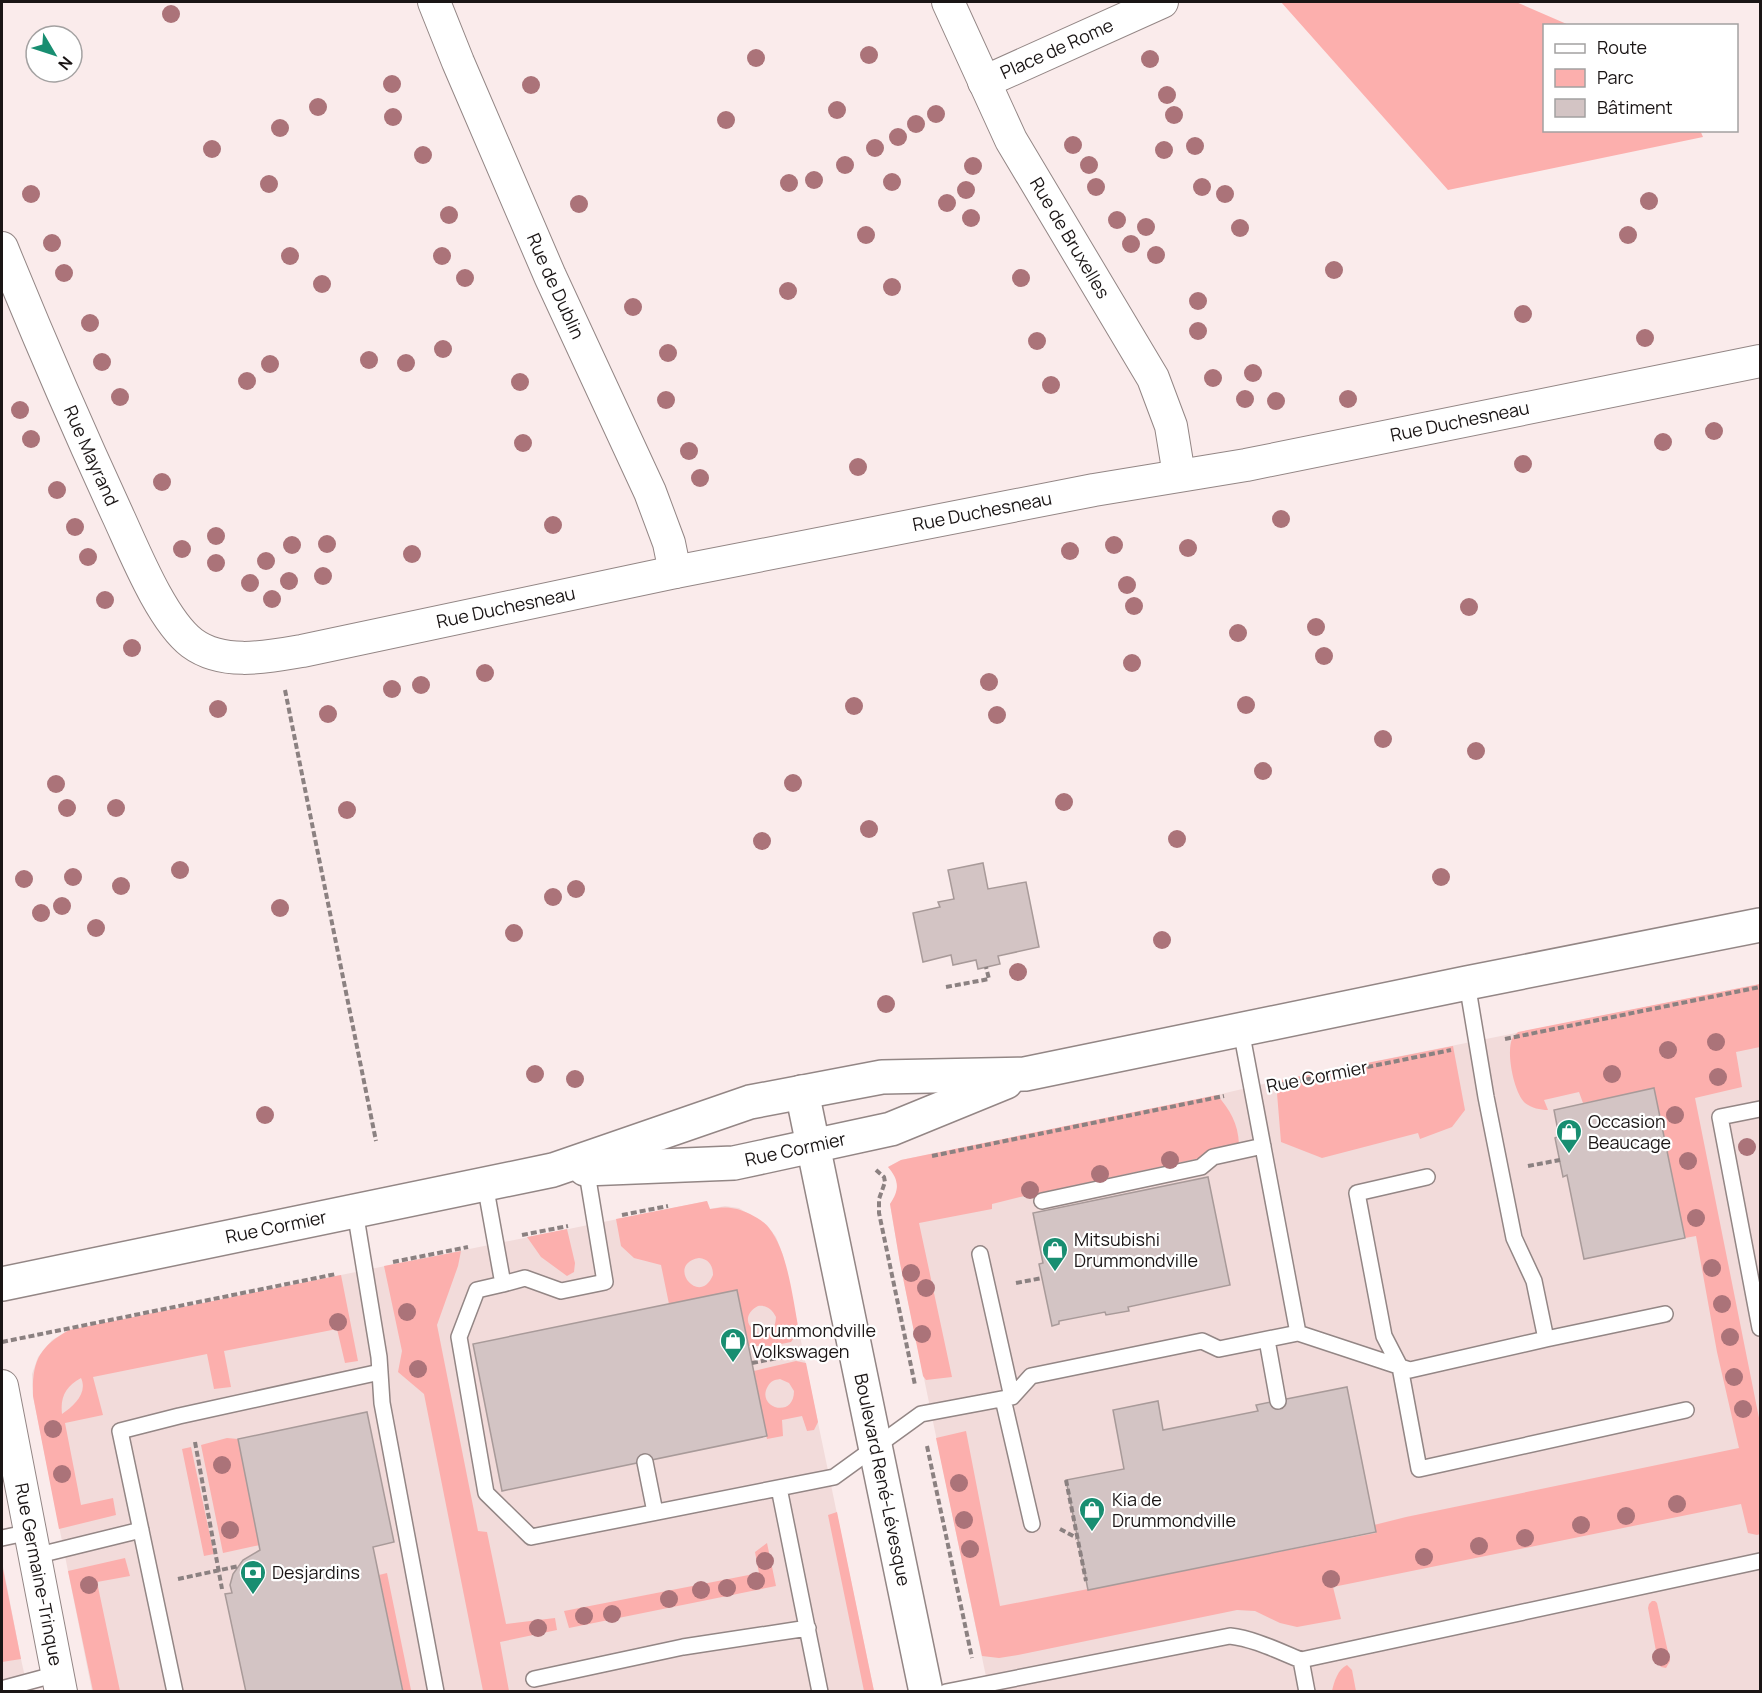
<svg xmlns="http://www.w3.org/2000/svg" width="1762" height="1693" font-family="Manrope,sans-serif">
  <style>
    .built { fill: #f2dbda }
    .green { fill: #fcafad; fill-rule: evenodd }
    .building { fill: #d3c4c4; stroke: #a89a99; stroke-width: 1.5 }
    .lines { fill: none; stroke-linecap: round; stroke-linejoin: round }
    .service-casing { stroke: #938685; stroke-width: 18 }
    .minor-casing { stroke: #938685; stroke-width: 34 }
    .tertiary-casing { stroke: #938685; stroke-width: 36 }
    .path { stroke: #8b8181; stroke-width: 4; stroke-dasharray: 6 3; stroke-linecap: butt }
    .service { stroke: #fff; stroke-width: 15 }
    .minor { stroke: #fff; stroke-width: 32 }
    .tertiary { stroke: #fff; stroke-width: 33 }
    .tree { fill: #ab7379 }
    .labels { text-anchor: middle; stroke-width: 4.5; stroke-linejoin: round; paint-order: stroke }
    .street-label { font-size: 18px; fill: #1a1515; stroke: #fff }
    .poi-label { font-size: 18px; fill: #1a1515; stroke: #fff; text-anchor: start }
  </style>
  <rect width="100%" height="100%" fill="#faebeb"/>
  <path class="built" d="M1760 984V1691H989L900 1263 890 1204 896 1196 898 1188 895 1175 888 1167 901 1160 1217 1095 1276 1081Z
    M707 1201 710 1209 725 1206 739 1208 767 1225 776 1237 783 1255 874 1691H92L33 1396 32 1374 38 1357 52 1340 69 1330Z
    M2 1561 21 1659 28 1691H2Z"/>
  <path class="green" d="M1281 2H1516L1569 25 1544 26V130H1700L1703 137 1448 190Z
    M1760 984V1047L1736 1052 1742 1087 1695 1098 1760 1423V1534L1757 1535 1748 1533 1741 1504 1333 1587 1341 1619 1297 1627 1280 1623 1255 1611 1237 1610 1018 1655 999 1658 982 1656 936 1438 966 1431 1000 1606 1376 1533 1374 1525 1406 1517 1739 1448 1717 1352 1696 1236 1685 1238 1654 1089 1583 1103 1579 1092 1544 1100 1548 1110C1540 1110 1532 1108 1525 1103 1514 1093 1506 1053 1512 1039 1513 1037 1516 1034 1518 1032Z
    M1453 1046 1465 1110 1452 1127 1420 1139 1418 1133 1322 1158 1281 1142 1276 1081Z
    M1217 1095C1230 1110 1238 1123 1239 1144L1205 1157 1020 1197 992 1204V1209L919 1223 952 1377 926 1380 923 1376 900 1263 890 1204C900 1189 899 1180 888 1167L901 1160Z
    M707 1201 710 1209C726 1206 736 1207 750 1214 757 1218 765 1222 769 1228 788 1251 793 1301 799 1331L791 1342 771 1346H749L737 1290 669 1304 661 1265 634 1258 621 1246 616 1219ZM699 1258C709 1259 713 1266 713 1275 699 1308 665 1264 699 1258ZM758 1306C767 1305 772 1309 776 1317 774 1354 728 1322 758 1306Z
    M567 1229 575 1263 574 1272 567 1276 541 1257 527 1237Z
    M461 1251 458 1266 437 1325 478 1531 487 1532 506 1624 555 1618 557 1630 500 1642 509 1691H483L424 1394 398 1372 402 1351 384 1266Z
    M341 1275 358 1361 345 1363 337 1329 224 1351 231 1387 214 1389 207 1354 93 1377 103 1415 65 1423 81 1505 113 1498 116 1515 59 1529 33 1396C32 1361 39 1347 69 1330ZM81 1378C88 1393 74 1406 62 1414 60 1397 66 1386 81 1378Z
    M796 1361 806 1363 818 1422 814 1430 807 1431 802 1416 782 1420 783 1436 767 1439 754 1371ZM780 1379 789 1383 794 1391C794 1420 755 1407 768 1386 771 1381 774 1380 780 1379Z
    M227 1438 238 1439 260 1545 223 1553 201 1445Z
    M191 1447 214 1554 204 1556 182 1449Z
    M837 1512 874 1691H864L828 1515Z
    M767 1543 776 1586 569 1628 564 1611 759 1573 755 1552Z
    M125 1558 130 1576 97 1582 120 1691H93L68 1571Z
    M2 1569H3L21 1659 2 1662Z
    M387 1573 411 1690 403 1691 379 1575Z
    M1652 1601H1655L1657 1603 1670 1661 1666 1668 1661 1667 1658 1662 1648 1608 1649 1604Z
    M1347 1665 1352 1670 1356 1691H1332C1334 1682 1338 1669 1347 1665Z"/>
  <path class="building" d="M983 863 988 889 1026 882 1039 947 998 956 1000 964 978 969 976 960 953 965 951 955 923 962 913 913 940 907 938 902 954 899 948 870Z
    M1654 1088 1685 1238 1584 1259 1567 1175 1563 1177 1555 1138 1559 1136 1554 1110Z
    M1208 1177 1230 1285 1128 1307 1129 1311 1106 1315 1105 1312 1059 1321V1324L1052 1326 1039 1264 1043 1263 1033 1213Z
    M737 1290 767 1436 502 1491 473 1344Z
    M1347 1387 1376 1532 1088 1590 1066 1480 1124 1469 1113 1410 1158 1401 1163 1430 1258 1411 1256 1405Z
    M367 1412 394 1542 373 1547 403 1692H246L225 1594 232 1593 230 1585 233 1574 243 1560 260 1550 238 1439Z"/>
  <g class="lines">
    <defs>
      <path id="service" d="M1760 1109 1720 1117 1760 1328
        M1427 1177 1357 1193 1384 1336 1400 1367 1419 1469 1686 1410
        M485 1184 503 1284 477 1290 459 1337 486 1493 531 1537 834 1477 921 1414 1012 1397 980 1254
        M1042 1201 1201 1167 1213 1157 1263 1146
        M355 1211 379 1357 382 1403 436 1692
        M503 1284 525 1278 561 1291 605 1282 586 1167
        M1298 1333 1410 1370 1546 1339 1534 1281 1514 1238 1486 1097 1467 983
        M1546 1339 1665 1314
        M1267 1340 1278 1401
        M1012 1397 1031 1376 1202 1341 1219 1349 1298 1333 1241 1030
        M1003 1399 1032 1524
        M645 1462 655 1512
        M779 1488 820 1692
        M2 1538 30 1532
        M35 1556 141 1530
        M1301 1660 1307 1692
        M534 1679 683 1647 808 1628
        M5 1692V1688L57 1674
        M175 1692 120 1431 179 1416 380 1372
        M946 1692 1230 1636C1255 1639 1278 1651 1301 1660L1760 1561"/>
      <g id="minor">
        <path id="s1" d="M434 2 458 62 550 276 650 492 669 543 675 572"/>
        <path id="s2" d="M948 2 1011 140 1153 378 1171 426 1179 475"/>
        <path id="s3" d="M984 82 1162 2"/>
        <path id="s4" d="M2 248C39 339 78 429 119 518 135 553 162 620 192 643 223 666 267 657 302 651L675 572 1094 490 1246 465 1760 361"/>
        <path id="s5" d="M2 1386 61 1692"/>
      </g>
      <g id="tertiary">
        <path id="s6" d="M802 1092 926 1692"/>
        <path id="s7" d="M585 1169 734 1163 762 1157 891 1129 1006 1082"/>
        <path id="s8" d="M2 1284 553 1170 750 1102 882 1077 1025 1074 1467 983 1760 925"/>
      </g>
    </defs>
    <use href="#service" class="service-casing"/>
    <use href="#minor" class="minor-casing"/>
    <use href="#tertiary" class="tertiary-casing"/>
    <path class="path" d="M285 690 376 1141
      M946 987 989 979 986 967
      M1505 1039 1760 987
      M1279 1085 1451 1050
      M932 1156 1224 1096
      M1528 1166 1560 1160
      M876 1170 884 1177 885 1182 879 1199V1213L915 1385
      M622 1215 668 1206
      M522 1235 568 1226
      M393 1262 468 1247
      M1016 1283 1042 1278
      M2 1342 336 1274
      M752 1363 809 1352
      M195 1442 222 1589
      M927 1446 972 1658
      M1066 1480 1086 1581
      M1060 1529 1077 1538
      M178 1579 239 1566"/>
    <use href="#service" class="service"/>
    <use href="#minor" class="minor"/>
    <use href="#tertiary" class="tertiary"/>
  </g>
  <g class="tree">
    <circle cx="171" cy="14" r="9"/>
    <circle cx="869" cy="55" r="9"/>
    <circle cx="756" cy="58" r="9"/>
    <circle cx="1150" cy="59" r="9"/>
    <circle cx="392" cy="84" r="9"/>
    <circle cx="531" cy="85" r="9"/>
    <circle cx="1167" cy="95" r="9"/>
    <circle cx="318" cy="107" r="9"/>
    <circle cx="837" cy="110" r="9"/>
    <circle cx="936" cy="114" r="9"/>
    <circle cx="1174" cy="115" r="9"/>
    <circle cx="393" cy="117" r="9"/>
    <circle cx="726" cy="120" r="9"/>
    <circle cx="916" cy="124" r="9"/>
    <circle cx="280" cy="128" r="9"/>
    <circle cx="898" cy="137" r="9"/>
    <circle cx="1073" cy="145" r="9"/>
    <circle cx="1195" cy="146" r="9"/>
    <circle cx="875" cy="148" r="9"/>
    <circle cx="212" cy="149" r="9"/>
    <circle cx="1164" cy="150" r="9"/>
    <circle cx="423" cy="155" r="9"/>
    <circle cx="845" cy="165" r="9"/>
    <circle cx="1089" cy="165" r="9"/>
    <circle cx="973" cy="166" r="9"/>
    <circle cx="814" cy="180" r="9"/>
    <circle cx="892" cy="182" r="9"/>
    <circle cx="789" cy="183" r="9"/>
    <circle cx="269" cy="184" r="9"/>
    <circle cx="1096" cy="187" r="9"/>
    <circle cx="1202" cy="187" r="9"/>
    <circle cx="966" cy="190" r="9"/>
    <circle cx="31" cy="194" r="9"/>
    <circle cx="1225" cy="194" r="9"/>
    <circle cx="1649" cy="201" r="9"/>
    <circle cx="947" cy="203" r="9"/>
    <circle cx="579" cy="204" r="9"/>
    <circle cx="449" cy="215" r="9"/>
    <circle cx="971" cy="218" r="9"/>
    <circle cx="1117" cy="220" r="9"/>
    <circle cx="1146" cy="227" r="9"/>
    <circle cx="1240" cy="228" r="9"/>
    <circle cx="866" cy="235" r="9"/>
    <circle cx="1628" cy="235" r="9"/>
    <circle cx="52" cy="243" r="9"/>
    <circle cx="1131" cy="244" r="9"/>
    <circle cx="1156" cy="255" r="9"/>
    <circle cx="290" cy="256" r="9"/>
    <circle cx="442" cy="256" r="9"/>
    <circle cx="1334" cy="270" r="9"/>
    <circle cx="64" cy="273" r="9"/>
    <circle cx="465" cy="278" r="9"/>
    <circle cx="1021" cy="278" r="9"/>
    <circle cx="322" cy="284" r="9"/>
    <circle cx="892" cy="287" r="9"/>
    <circle cx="788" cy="291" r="9"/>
    <circle cx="1198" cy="301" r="9"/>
    <circle cx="633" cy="307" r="9"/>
    <circle cx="1523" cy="314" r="9"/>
    <circle cx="90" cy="323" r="9"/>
    <circle cx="1198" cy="331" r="9"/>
    <circle cx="1645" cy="338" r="9"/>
    <circle cx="1037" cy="341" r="9"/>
    <circle cx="443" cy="349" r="9"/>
    <circle cx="668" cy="353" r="9"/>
    <circle cx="369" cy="360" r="9"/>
    <circle cx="102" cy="362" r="9"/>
    <circle cx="406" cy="363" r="9"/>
    <circle cx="270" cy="364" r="9"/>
    <circle cx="1253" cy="373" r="9"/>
    <circle cx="1213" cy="378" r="9"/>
    <circle cx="247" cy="381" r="9"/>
    <circle cx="520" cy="382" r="9"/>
    <circle cx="1051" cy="385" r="9"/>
    <circle cx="120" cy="397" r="9"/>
    <circle cx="1245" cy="399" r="9"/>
    <circle cx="1348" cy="399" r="9"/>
    <circle cx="666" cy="400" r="9"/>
    <circle cx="1276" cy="401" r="9"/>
    <circle cx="20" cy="410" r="9"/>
    <circle cx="1714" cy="431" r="9"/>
    <circle cx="31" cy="439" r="9"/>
    <circle cx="1663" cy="442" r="9"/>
    <circle cx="523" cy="443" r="9"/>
    <circle cx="689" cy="451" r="9"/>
    <circle cx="1523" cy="464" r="9"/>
    <circle cx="858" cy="467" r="9"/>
    <circle cx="700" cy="478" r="9"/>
    <circle cx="162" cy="482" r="9"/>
    <circle cx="57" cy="490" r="9"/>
    <circle cx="1281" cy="519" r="9"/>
    <circle cx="553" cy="525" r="9"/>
    <circle cx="75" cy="527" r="9"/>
    <circle cx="216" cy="536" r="9"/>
    <circle cx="327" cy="544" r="9"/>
    <circle cx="292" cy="545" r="9"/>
    <circle cx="1114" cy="545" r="9"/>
    <circle cx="1188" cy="548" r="9"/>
    <circle cx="182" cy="549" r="9"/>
    <circle cx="1070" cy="551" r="9"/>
    <circle cx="412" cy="554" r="9"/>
    <circle cx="88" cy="557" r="9"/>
    <circle cx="266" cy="561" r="9"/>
    <circle cx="216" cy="563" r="9"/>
    <circle cx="323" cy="576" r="9"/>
    <circle cx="289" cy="581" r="9"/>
    <circle cx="250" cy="583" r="9"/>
    <circle cx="1127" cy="585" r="9"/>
    <circle cx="272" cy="599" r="9"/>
    <circle cx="105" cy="600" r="9"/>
    <circle cx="1134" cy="606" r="9"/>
    <circle cx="1469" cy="607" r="9"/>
    <circle cx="1316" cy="627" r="9"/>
    <circle cx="1238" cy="633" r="9"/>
    <circle cx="132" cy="648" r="9"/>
    <circle cx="1324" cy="656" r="9"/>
    <circle cx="1132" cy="663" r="9"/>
    <circle cx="485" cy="673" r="9"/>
    <circle cx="989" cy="682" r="9"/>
    <circle cx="421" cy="685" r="9"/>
    <circle cx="392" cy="689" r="9"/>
    <circle cx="1246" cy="705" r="9"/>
    <circle cx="854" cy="706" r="9"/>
    <circle cx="218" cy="709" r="9"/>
    <circle cx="328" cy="714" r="9"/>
    <circle cx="997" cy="715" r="9"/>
    <circle cx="1383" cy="739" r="9"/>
    <circle cx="1476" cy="751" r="9"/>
    <circle cx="1263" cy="771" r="9"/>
    <circle cx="793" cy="783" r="9"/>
    <circle cx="56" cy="784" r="9"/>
    <circle cx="1064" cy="802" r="9"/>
    <circle cx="67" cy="808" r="9"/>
    <circle cx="116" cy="808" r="9"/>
    <circle cx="347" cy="810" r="9"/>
    <circle cx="869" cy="829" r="9"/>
    <circle cx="1177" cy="839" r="9"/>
    <circle cx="762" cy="841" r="9"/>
    <circle cx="180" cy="870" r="9"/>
    <circle cx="73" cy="877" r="9"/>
    <circle cx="1441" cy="877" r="9"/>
    <circle cx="24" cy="879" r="9"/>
    <circle cx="121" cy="886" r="9"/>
    <circle cx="576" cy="889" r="9"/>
    <circle cx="553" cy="897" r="9"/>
    <circle cx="62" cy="906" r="9"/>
    <circle cx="280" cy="908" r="9"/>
    <circle cx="41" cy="913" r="9"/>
    <circle cx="96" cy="928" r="9"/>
    <circle cx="514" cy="933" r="9"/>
    <circle cx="1162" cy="940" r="9"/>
    <circle cx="1018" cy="972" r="9"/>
    <circle cx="886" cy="1004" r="9"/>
    <circle cx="1716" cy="1042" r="9"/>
    <circle cx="1668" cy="1050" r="9"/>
    <circle cx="535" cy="1074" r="9"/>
    <circle cx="1612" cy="1074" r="9"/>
    <circle cx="1718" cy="1077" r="9"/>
    <circle cx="575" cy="1079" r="9"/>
    <circle cx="265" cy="1115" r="9"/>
    <circle cx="1675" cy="1115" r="9"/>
    <circle cx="1747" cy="1147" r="9"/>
    <circle cx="1170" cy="1160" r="9"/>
    <circle cx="1688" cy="1161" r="9"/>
    <circle cx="1100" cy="1174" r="9"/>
    <circle cx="1030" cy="1190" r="9"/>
    <circle cx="1696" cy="1218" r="9"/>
    <circle cx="1712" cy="1268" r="9"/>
    <circle cx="911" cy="1273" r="9"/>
    <circle cx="926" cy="1288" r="9"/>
    <circle cx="1722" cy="1304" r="9"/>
    <circle cx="407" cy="1312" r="9"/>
    <circle cx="338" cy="1322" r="9"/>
    <circle cx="922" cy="1334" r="9"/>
    <circle cx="1730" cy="1337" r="9"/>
    <circle cx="418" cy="1369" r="9"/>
    <circle cx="1734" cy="1377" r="9"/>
    <circle cx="1743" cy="1409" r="9"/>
    <circle cx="53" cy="1429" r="9"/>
    <circle cx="222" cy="1465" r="9"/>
    <circle cx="62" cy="1474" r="9"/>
    <circle cx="959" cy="1483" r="9"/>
    <circle cx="1677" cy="1504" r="9"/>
    <circle cx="1626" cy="1516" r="9"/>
    <circle cx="964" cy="1520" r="9"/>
    <circle cx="1581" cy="1525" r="9"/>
    <circle cx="230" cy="1530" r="9"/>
    <circle cx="1525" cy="1538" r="9"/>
    <circle cx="1479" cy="1546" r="9"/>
    <circle cx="970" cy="1549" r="9"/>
    <circle cx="1424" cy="1557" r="9"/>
    <circle cx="765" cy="1561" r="9"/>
    <circle cx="1331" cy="1579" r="9"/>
    <circle cx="756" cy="1581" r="9"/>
    <circle cx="89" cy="1585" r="9"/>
    <circle cx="727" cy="1588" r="9"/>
    <circle cx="701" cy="1590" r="9"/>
    <circle cx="669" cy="1599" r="9"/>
    <circle cx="612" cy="1614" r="9"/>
    <circle cx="584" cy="1616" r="9"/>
    <circle cx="538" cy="1628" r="9"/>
    <circle cx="1661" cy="1657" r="9"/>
  </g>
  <defs>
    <symbol id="shop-pin" viewBox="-11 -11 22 30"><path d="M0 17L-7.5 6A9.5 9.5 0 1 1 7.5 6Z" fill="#188e71" stroke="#fff"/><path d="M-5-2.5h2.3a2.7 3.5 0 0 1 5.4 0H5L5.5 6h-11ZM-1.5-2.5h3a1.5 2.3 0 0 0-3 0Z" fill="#fff"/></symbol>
    <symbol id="bank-pin" viewBox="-11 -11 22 30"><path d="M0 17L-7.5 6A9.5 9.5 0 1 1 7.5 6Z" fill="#188e71" stroke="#fff"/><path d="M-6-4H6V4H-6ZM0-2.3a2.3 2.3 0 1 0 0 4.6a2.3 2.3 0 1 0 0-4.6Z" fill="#fff"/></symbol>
  </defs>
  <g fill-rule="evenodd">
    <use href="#shop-pin" x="1554" y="1117" width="30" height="40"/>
    <use href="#shop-pin" x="1040" y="1235" width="30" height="40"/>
    <use href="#shop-pin" x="718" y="1326" width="30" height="40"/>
    <use href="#shop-pin" x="1077" y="1495" width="30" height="40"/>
    <use href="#bank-pin" x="238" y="1558" width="30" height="40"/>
  </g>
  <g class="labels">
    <g class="street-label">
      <text dy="6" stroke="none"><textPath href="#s3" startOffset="80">Place de Rome</textPath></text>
      <text dy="6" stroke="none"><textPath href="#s2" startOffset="266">Rue de Bruxelles</textPath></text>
      <text dy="6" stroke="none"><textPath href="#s1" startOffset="309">Rue de Dublin</textPath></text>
      <text dy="6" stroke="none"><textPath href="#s4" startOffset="1734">Rue Duchesneau</textPath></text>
      <text dy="6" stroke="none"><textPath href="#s4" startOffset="226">Rue Mayrand</textPath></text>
      <text dy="6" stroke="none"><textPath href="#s4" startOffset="1248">Rue Duchesneau</textPath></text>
      <text dy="6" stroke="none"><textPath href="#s4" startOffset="762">Rue Duchesneau</textPath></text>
      <text transform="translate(1317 1077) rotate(-11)" y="6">Rue Cormier</text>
      <text dy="6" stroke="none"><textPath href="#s7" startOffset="212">Rue Cormier</textPath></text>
      <text dy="6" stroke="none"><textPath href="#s8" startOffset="280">Rue Cormier</textPath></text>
      <text dy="6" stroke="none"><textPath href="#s6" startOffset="396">Boulevard René-Lévesque</textPath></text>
      <text dy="6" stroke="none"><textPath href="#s5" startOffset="192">Rue Germaine-Trinque</textPath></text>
    </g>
    <g class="poi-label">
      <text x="1588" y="1128">Occasion<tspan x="1588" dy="21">Beaucage</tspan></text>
      <text x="1074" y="1246">Mitsubishi<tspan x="1074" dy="21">Drummondville</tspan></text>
      <text x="752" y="1337">Drummondville<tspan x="752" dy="21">Volkswagen</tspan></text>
      <text x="1112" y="1506">Kia de<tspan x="1112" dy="21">Drummondville</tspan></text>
      <text x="272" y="1579">Desjardins</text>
    </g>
  </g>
  <rect width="1762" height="1693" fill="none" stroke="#1a1515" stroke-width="6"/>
  <rect x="1543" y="24" width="195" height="108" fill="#ffffff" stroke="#a3a1a1" stroke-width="1.5"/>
  <rect x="1555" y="44" width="30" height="9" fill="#ffffff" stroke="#a3a1a1" stroke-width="1.5"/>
  <text x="1597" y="54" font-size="18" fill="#1a1515">Route</text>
  <rect x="1555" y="69" width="30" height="18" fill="#fcafad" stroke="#a3a1a1" stroke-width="1.5"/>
  <text x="1597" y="84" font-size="18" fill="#1a1515">Parc</text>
  <rect x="1555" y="99" width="30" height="18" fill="#d3c4c4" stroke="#a3a1a1" stroke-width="1.5"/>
  <text x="1597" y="114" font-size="18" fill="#1a1515">Bâtiment</text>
  <g transform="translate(54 54) rotate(129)"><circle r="28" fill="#ffffff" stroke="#a3a1a1" stroke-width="1.5"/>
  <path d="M0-4.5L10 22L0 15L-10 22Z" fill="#188e71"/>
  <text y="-9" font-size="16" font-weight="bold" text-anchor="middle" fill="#1a1515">N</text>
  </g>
</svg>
